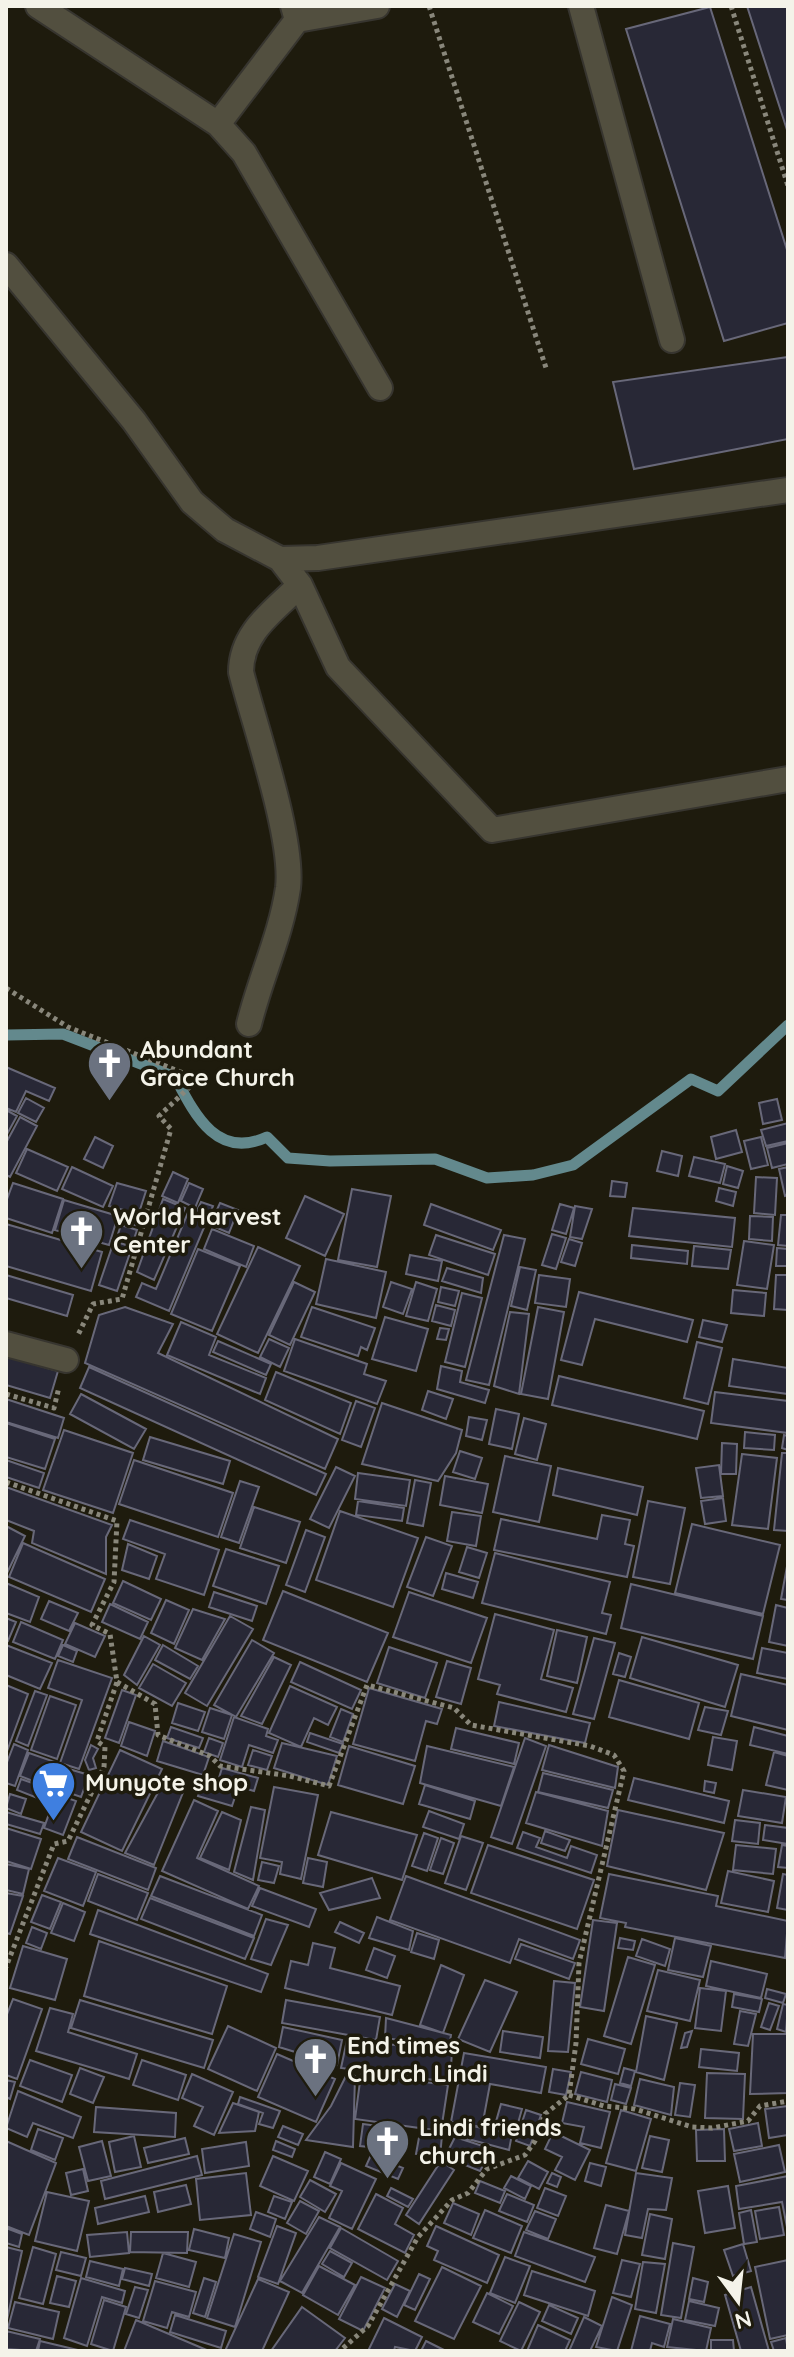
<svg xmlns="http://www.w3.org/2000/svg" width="794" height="2357" font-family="Quicksand,sans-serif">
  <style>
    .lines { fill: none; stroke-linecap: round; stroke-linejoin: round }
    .stream { stroke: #63898d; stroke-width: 11 }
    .building { fill: #282836; stroke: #686879; stroke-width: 2 }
    .minor-casing { stroke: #37352f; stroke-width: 28 }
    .path { stroke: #89877b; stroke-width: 5; stroke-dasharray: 4 4; stroke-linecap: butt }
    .minor { stroke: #524f3f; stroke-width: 24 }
    .labels { text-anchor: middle; stroke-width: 7; stroke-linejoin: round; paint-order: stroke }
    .poi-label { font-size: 24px; font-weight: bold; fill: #f4f3e9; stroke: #1e1b0d; text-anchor: start }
  </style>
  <rect width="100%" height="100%" fill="#1e1b0d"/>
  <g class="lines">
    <path class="stream" d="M6 1035 63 1034 175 1077C195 1115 217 1160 267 1137L288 1158 330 1161 435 1159 487 1178 533 1175 573 1165 691 1079 718 1091 788 1025"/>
  </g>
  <path class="building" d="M747 6H788V133Z
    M710 7 788 253V323L724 341 626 29Z
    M788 357V439L634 469 613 382Z
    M6 1067 55 1088 49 1101 26 1091 16 1112 6 1108Z
    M26 1098 44 1108 36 1122 18 1113Z
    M777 1099 782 1120 763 1124 759 1103Z
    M6 1110 17 1116 6 1136Z
    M20 1117 37 1126 10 1177 6 1175V1143Z
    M788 1123V1141L766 1146 761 1130Z
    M736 1130 742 1152 716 1159 711 1137Z
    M95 1137 113 1146 103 1168 84 1159Z
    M761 1137 768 1165 751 1169 744 1141Z
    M788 1143V1164L772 1168 767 1148Z
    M27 1149 68 1167 57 1191 16 1173Z
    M662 1151 682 1156 678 1176 657 1171Z
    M694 1157 725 1164 720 1183 689 1176Z
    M727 1166 743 1171 738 1188 723 1184Z
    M72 1167 113 1186 103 1207 62 1189Z
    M788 1167V1195L785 1196 779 1169Z
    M173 1172 188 1179 178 1203 162 1196Z
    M756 1177 777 1178 775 1215 754 1213Z
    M612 1181 627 1183 625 1197 610 1196Z
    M13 1183 63 1199 52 1233 6 1218V1202Z
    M117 1183 146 1191 135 1225 124 1222 127 1211 109 1206Z
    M189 1183 203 1189 195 1208 181 1201Z
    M719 1188 736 1192 733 1206 716 1201Z
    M352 1189 391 1196 377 1267 338 1260Z
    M305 1196 344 1214 325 1256 286 1238Z
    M163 1199 185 1208 154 1280 137 1272Z
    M64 1200 118 1216 109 1245 55 1230Z
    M201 1202 213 1206 169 1311 136 1297 142 1283 156 1289 189 1210 196 1213Z
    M220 1203 238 1210 229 1233 210 1225Z
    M431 1204 501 1230 493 1250 424 1225Z
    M560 1204 574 1208 566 1234 552 1230Z
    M575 1206 592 1209 582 1239 570 1237Z
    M633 1208 735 1218 732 1247 629 1236Z
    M781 1215H788V1246L778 1245Z
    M750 1216 773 1217 772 1241 749 1239Z
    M6 1224 102 1252 91 1291 6 1266Z
    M121 1225 137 1230 133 1242 117 1237Z
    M212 1229 254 1246 246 1267 204 1249Z
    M552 1234 566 1238 556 1269 542 1265Z
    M436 1235 495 1254 488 1275 429 1255Z
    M504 1235 525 1239 489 1385 466 1380Z
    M569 1239 582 1243 575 1266 561 1262Z
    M114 1241 132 1247 117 1291 99 1285Z
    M744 1241 774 1245 767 1289 737 1285Z
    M632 1245 688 1251 687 1264 631 1258Z
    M694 1246 731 1250 728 1269 692 1266Z
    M258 1247 300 1266 258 1353 217 1334Z
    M777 1248 788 1249V1266H776Z
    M198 1249 240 1266 212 1331 171 1314Z
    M410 1255 442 1261 438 1281 406 1274Z
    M326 1259 386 1272 376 1318 316 1304Z
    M520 1267 536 1270 527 1310 511 1306Z
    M447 1268 483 1278 481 1293 442 1281Z
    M6 1275 73 1295 67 1316 6 1298Z
    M539 1275 570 1279 566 1307 535 1303Z
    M776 1275H788V1310L774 1309Z
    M294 1282 315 1292 290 1345 269 1335Z
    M391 1282 412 1289 403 1314 383 1307Z
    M416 1282 437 1289 428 1321 406 1316Z
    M441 1287 459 1291 455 1306 438 1302Z
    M733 1290 766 1293 764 1316 731 1313Z
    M579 1292 693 1320 687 1342 595 1319 582 1365 561 1360Z
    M462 1293 482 1298 465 1367 445 1362Z
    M436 1305 455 1310 451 1326 432 1321Z
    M125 1307 173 1324 158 1353 338 1439 325 1469 85 1363 99 1315Z
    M312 1307 375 1328 367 1350 361 1347 358 1356 301 1337Z
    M538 1307 564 1312 548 1399 521 1394Z
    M510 1312 529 1314 519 1394 494 1386Z
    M385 1317 428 1329 416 1371 372 1359Z
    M703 1320 727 1325 722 1342 699 1337Z
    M181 1322 216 1337 209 1355 266 1378 260 1394 167 1355Z
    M440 1328 449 1329 446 1340 437 1339Z
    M269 1339 289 1348 280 1367 260 1357Z
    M295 1339 367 1364 364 1374 386 1381 377 1404 284 1371Z
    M218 1341 271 1364 266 1375 213 1352Z
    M697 1342 722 1348 708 1404 684 1398Z
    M6 1356 58 1371 50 1398 6 1385Z
    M733 1359 788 1368V1394L729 1386Z
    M441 1366 462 1371 460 1382 489 1390 485 1403 437 1389Z
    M89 1367 326 1474 316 1495 80 1388Z
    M276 1372 351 1403 340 1434 265 1400Z
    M559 1376 704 1411 697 1439 552 1405Z
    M428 1391 453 1399 446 1419 422 1410Z
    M715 1392 788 1401V1433L711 1423Z
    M81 1394 146 1429 134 1449 70 1414Z
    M6 1399 64 1418 58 1438 6 1422Z
    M356 1401 375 1408 361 1447 342 1440Z
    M382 1403 462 1430 456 1453 438 1481 362 1464Z
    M496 1409 519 1414 512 1449 489 1444Z
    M469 1417 487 1420 482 1440 466 1436Z
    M524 1418 546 1424 537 1460 515 1454Z
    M6 1423 55 1439 45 1469 6 1457Z
    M64 1430 133 1453 113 1513 43 1490Z
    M745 1432 775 1435 774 1450 744 1448Z
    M784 1435 788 1436V1450L782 1448Z
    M150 1437 230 1461 223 1484 143 1460Z
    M722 1443 737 1444 736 1474H721Z
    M460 1451 482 1458 475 1479 453 1472Z
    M782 1453H788V1531L774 1530Z
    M742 1454 777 1458 768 1529 732 1525Z
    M505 1456 551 1466 539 1522 493 1512Z
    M6 1460 44 1473 39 1488 6 1477Z
    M134 1460 233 1493 218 1537 119 1504Z
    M719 1465 723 1496 701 1498 696 1468Z
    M336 1467 355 1476 329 1528 310 1519Z
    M558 1468 643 1487 637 1515 553 1495Z
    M358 1473 410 1480 406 1506 355 1499Z
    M445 1476 488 1484 482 1513 440 1505Z
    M415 1480 431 1483 423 1526 407 1523Z
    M240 1481 259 1487 239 1543 221 1537Z
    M6 1487 112 1525 106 1537V1574L32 1543 34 1531 6 1520Z
    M723 1498 726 1521 705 1524 701 1501Z
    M358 1501 404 1508 402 1521 356 1515Z
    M648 1501 685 1508 670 1584 633 1577Z
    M254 1507 300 1522 286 1563 240 1548Z
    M340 1511 418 1538 393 1607 316 1580Z
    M452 1512 481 1516 476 1546 447 1541Z
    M602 1515 630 1520 625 1544 634 1546 627 1577 494 1550 501 1519 597 1539Z
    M130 1520 219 1550 204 1595 156 1579 165 1554 123 1539Z
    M692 1524 780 1545 763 1614 675 1593Z
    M6 1526 25 1536 6 1575Z
    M306 1530 325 1537 305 1592 286 1585Z
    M426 1537 452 1546 433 1596 407 1587Z
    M23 1543 105 1579 91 1612 9 1577Z
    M128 1544 157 1556 149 1579 122 1570Z
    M467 1547 487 1553 479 1578 459 1572Z
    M226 1549 279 1566 266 1604 213 1586Z
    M495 1553 610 1582 602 1613 611 1615 606 1634 482 1603Z
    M788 1561V1600L781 1599Z
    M446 1573 478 1582 473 1598 442 1589Z
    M123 1581 161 1599 151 1620 113 1603Z
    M6 1583 39 1597 30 1622 6 1613Z
    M631 1584 763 1616 753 1659 621 1628Z
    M283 1591 388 1633 367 1682 263 1640Z
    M214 1592 257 1606 252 1621 209 1607Z
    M409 1592 487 1618 471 1663 393 1637Z
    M166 1600 189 1610 174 1644 151 1633Z
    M49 1601 78 1613 69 1631 41 1619Z
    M110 1604 148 1622 140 1639 102 1622Z
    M776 1605 788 1608V1646L769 1642Z
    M193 1609 225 1619 202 1660 175 1648Z
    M495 1614 554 1630 541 1679 573 1688 566 1712 497 1694 500 1685 478 1679Z
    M230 1616 253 1629 207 1706 185 1693Z
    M6 1618 16 1622 8 1641 6 1640Z
    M21 1622 63 1640 55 1659 13 1642Z
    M75 1623 105 1636 95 1657 65 1644Z
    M557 1630 587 1637 577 1683 547 1676Z
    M144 1636 160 1645 137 1685 124 1675Z
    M642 1637 738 1665 725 1707 630 1678Z
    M594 1638 615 1643 594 1719 573 1714Z
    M252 1640 274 1653 236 1717 214 1705Z
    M6 1645 52 1663 40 1689 6 1675Z
    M63 1645 77 1651 73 1662 58 1656Z
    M163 1645 198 1666 190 1679 155 1660Z
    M389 1647 437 1663 425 1698 377 1683Z
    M762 1648 788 1653V1679L757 1673Z
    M619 1653 631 1657 625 1677 613 1674Z
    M274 1657 291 1665 262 1724 241 1716Z
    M58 1660 112 1678 79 1769 60 1763 82 1700 48 1688Z
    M447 1661 471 1668 461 1704 436 1697Z
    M300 1662 361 1690 352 1709 291 1682Z
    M153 1664 186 1683 172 1706 139 1688Z
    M741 1674 788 1685V1730L731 1716Z
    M619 1680 699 1703 689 1739 609 1717Z
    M6 1685 28 1694 6 1754Z
    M290 1686 337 1707 328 1725 314 1718 301 1747 269 1733Z
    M369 1688 442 1709 437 1724 426 1721 415 1761 353 1744Z
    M122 1690 136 1695 119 1743 105 1738Z
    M35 1691 47 1695 28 1746 16 1741Z
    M50 1696 76 1705 57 1759 31 1750Z
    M499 1702 590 1723 585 1743 494 1726Z
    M178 1703 205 1712 198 1731 172 1723Z
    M705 1707 728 1711 721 1735 698 1730Z
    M210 1708 232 1715 224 1739 202 1732Z
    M341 1709 353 1714 343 1742 330 1737Z
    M234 1717 268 1729 266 1736 278 1740 273 1753 249 1745 242 1767 220 1760Z
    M129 1722 155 1731 147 1756 121 1746Z
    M171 1727 203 1738 199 1748 167 1738Z
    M754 1727 788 1736V1754L750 1745Z
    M456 1728 519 1743 514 1764 451 1749Z
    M310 1733 343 1744 339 1753 307 1742Z
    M713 1737 737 1741 732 1770 708 1765Z
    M209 1738 223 1743 218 1757 204 1752Z
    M525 1738 546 1746 512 1844 491 1837Z
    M163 1741 209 1757 203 1775 157 1761Z
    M282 1743 337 1756 328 1785 274 1768Z
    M14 1744 28 1750 15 1786 6 1783V1765Z
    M91 1745 98 1749 93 1758 96 1768 89 1770 85 1760Z
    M549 1745 618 1767 615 1788 542 1770Z
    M349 1746 415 1766 403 1804 338 1785Z
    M427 1746 514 1767 501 1806 420 1783Z
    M120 1750 162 1769 122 1851 81 1832Z
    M253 1750 272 1756 267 1770 248 1765Z
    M774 1752 788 1756V1790L766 1785Z
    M29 1753 55 1762 46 1786 20 1776Z
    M59 1766 89 1775 81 1797 52 1787Z
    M222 1768 258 1778 254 1791 218 1781Z
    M543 1773 613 1790 608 1808 538 1792Z
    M167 1776 186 1785 154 1865 125 1853Z
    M203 1778 238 1788 232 1806 198 1796Z
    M634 1778 729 1801 724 1823 628 1800Z
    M21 1779 55 1791 50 1803 17 1790Z
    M705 1781 716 1783 714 1793 704 1791Z
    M425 1785 475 1801 470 1819 419 1804Z
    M274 1787 318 1795 301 1879 280 1874 282 1862 260 1858Z
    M743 1790 786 1797 782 1823 738 1816Z
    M536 1792 608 1811 602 1846 526 1823Z
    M10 1794 26 1799 21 1814 6 1808Z
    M56 1794 76 1801 63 1835 44 1828Z
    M194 1800 218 1811 197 1858 259 1886 248 1909 162 1871Z
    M251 1807 265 1810 253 1880 234 1872Z
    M618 1810 724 1833 706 1890 607 1866Z
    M429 1811 464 1824 459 1839 423 1827Z
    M6 1812 44 1823 40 1834 6 1824Z
    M222 1812 241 1820 229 1870 200 1858Z
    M331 1812 417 1835 402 1880 318 1855Z
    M735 1820 760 1823 758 1844 732 1841Z
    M765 1825 788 1828V1844L763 1840Z
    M6 1828 41 1839 31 1869 6 1861Z
    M545 1831 570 1840 565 1851 541 1843Z
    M523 1832 540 1838 536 1847 567 1858 571 1846 597 1855 591 1873 517 1848Z
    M424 1833 438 1838 427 1871 412 1866Z
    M461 1836 483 1843 466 1890 445 1883Z
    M77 1837 156 1868 148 1890 68 1859Z
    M441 1838 454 1843 443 1874 430 1870Z
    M488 1845 594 1880 577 1929 471 1893Z
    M736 1845 776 1849 773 1874 733 1870Z
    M782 1845 788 1846V1868L778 1867Z
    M58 1858 96 1872 83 1906 44 1891Z
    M308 1858 327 1862 323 1887 303 1883Z
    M262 1862 279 1866 274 1883 258 1880Z
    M6 1864 29 1869 23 1894 6 1890Z
    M728 1871 774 1881 768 1912 721 1903Z
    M98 1874 148 1893 137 1920 88 1901Z
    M609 1874 718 1896 716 1906 788 1921 785 1958 625 1927 626 1923 600 1918Z
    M783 1874 788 1875V1910L777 1908Z
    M160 1876 262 1915 254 1936 151 1896Z
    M406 1876 580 1940 573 1959 519 1939 510 1963 390 1920Z
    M372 1878 380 1898 329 1910 320 1893Z
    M260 1888 316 1909 309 1927 252 1906Z
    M6 1893 23 1896 10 1934 6 1933Z
    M42 1895 61 1902 50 1929 31 1922Z
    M150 1898 254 1938 245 1959 141 1919Z
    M63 1903 85 1912 74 1941 51 1933Z
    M98 1910 268 1974 261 1992 90 1934Z
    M377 1917 413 1931 409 1950 369 1938Z
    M266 1919 288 1925 271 1965 251 1959Z
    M593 1920 617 1923 604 2011 580 2007Z
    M340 1922 364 1933 359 1943 335 1932Z
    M32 1927 47 1933 41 1949 26 1943Z
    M417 1933 439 1940 434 1959 411 1952Z
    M620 1938 635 1941 633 1950 618 1948Z
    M675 1938 711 1946 703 1977 668 1970Z
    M642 1939 670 1949 665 1966 636 1956Z
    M99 1941 227 1986 212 2034 84 1996Z
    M313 1943 335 1948 330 1968 400 1986 392 2015 285 1988 291 1961 308 1965Z
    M521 1944 575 1963 569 1979 515 1959Z
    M23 1946 67 1959 55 2000 10 1988Z
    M374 1948 395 1956 387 1978 366 1970Z
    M628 1957 655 1965 631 2044 604 2036Z
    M711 1961 767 1974 761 1998 706 1986Z
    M441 1965 464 1975 443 2033 420 2025Z
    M658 1970 700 1980 690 2021 647 2011Z
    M485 1980 517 1992 490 2052 458 2039Z
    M554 1981 575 1983 568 2052 548 2051Z
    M700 1988 726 1991 721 2031 695 2028Z
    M767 1989 786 1994 783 2003 765 1998Z
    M734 1994 762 1999 759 2012 732 2007Z
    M13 1999 42 2009 17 2079 6 2075V2017Z
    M80 2000 213 2040 204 2068 71 2028Z
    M286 2000 380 2017 376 2040 282 2023Z
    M769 2003 779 2006 770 2030 761 2027Z
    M783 2004 788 2005 786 2032 777 2029Z
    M50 2008 73 2014 68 2032 137 2054 129 2079 36 2051Z
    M740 2011 756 2014 748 2046 734 2044Z
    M646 2016 677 2023 664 2080 636 2072Z
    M386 2018 451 2035 449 2047 385 2038Z
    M228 2026 276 2048 257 2091 208 2069Z
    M283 2027 342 2040 337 2065 279 2047Z
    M503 2031 543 2037 540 2058 500 2052Z
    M692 2031 687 2047 681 2048 685 2033Z
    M753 2034H788V2093L750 2094Z
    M588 2039 625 2049 618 2074 581 2064Z
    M347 2040 452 2051 450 2082 341 2068Z
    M701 2049 739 2053 737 2071 699 2067Z
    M464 2053 546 2067 541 2093 490 2084 482 2127 451 2122Z
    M277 2054 335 2079 316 2122 258 2097Z
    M30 2060 72 2075 62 2102 20 2086Z
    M142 2060 186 2075 178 2100 133 2085Z
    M80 2068 104 2077 93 2103 70 2094Z
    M624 2068 635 2071 631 2086 620 2083Z
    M553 2069 571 2072 566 2095 549 2092Z
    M348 2072 355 2076 353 2147 306 2140 331 2106Z
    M581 2072 612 2080 607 2102 575 2094Z
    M707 2073 745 2074 743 2119 705 2118Z
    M192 2074 233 2092 214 2135 194 2126 203 2107 182 2098Z
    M361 2074 448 2085 441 2131 355 2119Z
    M640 2079 674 2087 671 2115 634 2105Z
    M6 2080 15 2082 10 2099 6 2097Z
    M680 2083 695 2085 690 2117 675 2115Z
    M615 2084 631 2088 626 2104 611 2100Z
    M18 2091 81 2117 73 2138 33 2123 27 2137 6 2128Z
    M240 2097 280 2111 273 2128 259 2124 263 2113 238 2104Z
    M567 2102 610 2112 601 2148 580 2143 584 2127 562 2123Z
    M233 2103 259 2112 255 2131 219 2133Z
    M501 2104 522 2109 516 2130 495 2125Z
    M788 2106V2135L769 2138 765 2109Z
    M96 2107 176 2113 175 2137 94 2132Z
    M526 2110 541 2115 530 2146 516 2141Z
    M621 2110 651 2119 636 2171 606 2163Z
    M457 2123 512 2134 509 2150 453 2135Z
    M758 2123 762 2146 734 2151 729 2129Z
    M363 2124 401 2129 398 2150 360 2146Z
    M283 2126 303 2134 298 2145 278 2137Z
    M38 2129 63 2138 55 2160 31 2150Z
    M724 2129 725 2161H697L696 2130Z
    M420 2132 442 2135 440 2157 416 2154Z
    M553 2132 590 2150 575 2180 555 2170 562 2157 545 2149Z
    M134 2136 141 2167 115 2172 109 2142Z
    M650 2136 669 2140 662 2172 642 2168Z
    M455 2137 492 2149 480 2171 445 2157Z
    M185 2138 189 2154 148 2163 144 2148Z
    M6 2141 56 2163 29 2235 6 2226Z
    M102 2141 111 2176 88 2181 79 2147Z
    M276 2141 295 2149 292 2157 273 2150Z
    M246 2142 249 2166 205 2173 202 2149Z
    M779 2145 785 2172 740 2182 734 2154Z
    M325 2152 341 2159 330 2184 314 2177Z
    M371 2155 403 2168 398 2179 366 2166Z
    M197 2156 202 2175 105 2199 101 2181Z
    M273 2156 308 2171 294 2201 260 2186Z
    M441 2161 454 2170 419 2224 406 2215Z
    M528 2161 548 2172 539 2189 518 2178Z
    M341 2163 376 2179 352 2229 329 2218 342 2191 330 2186Z
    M590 2163 606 2167 601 2186 585 2181Z
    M83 2169 88 2191 71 2195 66 2173Z
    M246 2173 251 2215 200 2220 196 2179Z
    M552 2173 561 2177 557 2187 547 2183Z
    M636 2173 672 2178 666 2210 648 2209 642 2238 625 2235Z
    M511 2176 531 2186 525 2199 504 2188Z
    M788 2176V2232L782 2202 739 2209 736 2186Z
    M310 2180 336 2194 325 2212 300 2197Z
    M480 2181 505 2191 500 2203 475 2193Z
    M186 2185 191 2204 158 2212 154 2192Z
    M728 2186 735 2228 705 2233 698 2191Z
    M391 2188 413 2199 408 2207 387 2196Z
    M545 2188 566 2196 558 2216 537 2208Z
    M47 2192 89 2201 77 2251 35 2241Z
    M376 2194 403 2208 395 2224 414 2235 405 2253 358 2229Z
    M507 2194 534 2205 527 2222 499 2211Z
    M145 2196 149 2212 98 2224 95 2208Z
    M274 2196 292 2202 285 2219 268 2212Z
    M300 2201 319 2211 306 2234 287 2223Z
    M453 2203 479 2214 471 2235 444 2223Z
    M606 2205 629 2211 617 2254 594 2248Z
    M779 2207 784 2235 760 2239 755 2211Z
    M485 2210 522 2226 511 2253 473 2238Z
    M751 2210 757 2242 744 2244 739 2213Z
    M535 2211 556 2219 548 2239 526 2230Z
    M256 2212 276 2219 270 2237 250 2229Z
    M650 2214 672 2219 665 2259 642 2255Z
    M319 2217 340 2227 302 2293 280 2281Z
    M277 2226 296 2233 278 2284 258 2277Z
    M436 2226 499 2255 487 2283 434 2260 438 2251 427 2246Z
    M6 2228 22 2234 19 2247 6 2243Z
    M341 2228 398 2261 387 2280 330 2248Z
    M194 2229 229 2238 225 2258 189 2250Z
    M127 2232 129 2253 90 2257 87 2235Z
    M131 2232H188L187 2253 130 2252Z
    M524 2232 595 2257 585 2282 515 2256Z
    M234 2234 261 2242 235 2327 207 2318Z
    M673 2243 694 2247 681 2318 661 2315Z
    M743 2244 751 2271 733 2276 724 2250Z
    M6 2247 22 2251 7 2320H6Z
    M33 2247 56 2254 43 2304 19 2298Z
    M330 2251 352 2263 344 2277 322 2264Z
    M61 2252 86 2258 81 2276 56 2270Z
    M163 2253 196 2262 189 2287 156 2278Z
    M505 2257 530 2266 515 2303 490 2293Z
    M622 2260 640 2264 631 2297 613 2293Z
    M788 2260V2335L770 2339 755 2267Z
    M90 2261 123 2269 119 2286 86 2277Z
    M643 2262 665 2264 656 2313 635 2309Z
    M319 2266 355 2285 338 2315 303 2295Z
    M442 2267 481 2286 454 2339 415 2321Z
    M125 2268 152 2274 149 2286 122 2279Z
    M532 2271 595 2291 588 2316 524 2295Z
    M419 2274 430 2279 415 2310 404 2305Z
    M57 2276 76 2281 69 2307 50 2303Z
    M361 2277 385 2288 363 2331 339 2319Z
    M81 2278 125 2291 122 2303 102 2297 87 2346 64 2338Z
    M204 2278 216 2282 205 2317 193 2313Z
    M693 2278 708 2282 704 2302 689 2299Z
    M258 2279 289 2292 262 2351H225Z
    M155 2281 196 2292 189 2317 172 2312 167 2328 143 2321Z
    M395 2284 410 2291 397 2317 382 2309Z
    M135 2287 148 2290 139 2318 126 2314Z
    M751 2287 769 2351H741L725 2295Z
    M487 2293 513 2306 499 2334 473 2322Z
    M612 2297 632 2305 617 2351 596 2347Z
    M104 2300 126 2307 113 2351 91 2344Z
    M689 2301 719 2308 715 2326 685 2320Z
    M15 2302 59 2312 53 2339 8 2328Z
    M519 2302 540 2312 521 2351 500 2341Z
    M549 2305 578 2318 571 2334 542 2321Z
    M302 2307 345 2338 335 2351H271Z
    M175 2315 226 2331 221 2348 170 2332Z
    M640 2316 670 2324 664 2347 652 2343 650 2351H631Z
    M584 2317 602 2326 590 2351H569Z
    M384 2318 422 2337 415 2351 395 2347 394 2351H368Z
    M673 2319 711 2328 706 2351 667 2347Z
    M136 2320 209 2351H124Z
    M538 2325 570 2340 565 2351H527Z
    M6 2331 40 2339 36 2351 6 2349Z
    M786 2338 788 2351H774L771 2342Z
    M711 2340H733L734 2351H711Z
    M40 2341 82 2351H38Z
    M426 2341 446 2351H421Z"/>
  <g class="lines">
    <defs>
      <path id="minor" d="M38 6 218 124 244 153 380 388
        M293 6 297 20 377 6
        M581 6 672 340
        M218 124 297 20
        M6 265 134 421 192 502 225 530 280 559 300 585 338 667 492 830 788 779
        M280 559 318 558 788 490
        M249 1024C260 979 281 935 288 888 294 838 254 724 241 672 241 632 274 611 300 585
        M6 1344 66 1360"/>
    </defs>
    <use href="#minor" class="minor-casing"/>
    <path class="path" d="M429 6 547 371
      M731 6 788 186
      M6 988 68 1027 198 1079 159 1116 171 1129 122 1299 93 1304 77 1337
      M6 1394 54 1408 59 1387
      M6 1482 117 1521 114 1582 92 1625 110 1634 117 1682 97 1741 105 1747 104 1767 68 1841 54 1844 6 1967
      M117 1682 155 1704 158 1735 210 1756 220 1766 290 1776 329 1786 367 1685 454 1708 471 1725 590 1746 614 1755 624 1771 579 1963 576 2043 569 2095 545 2114 535 2141 525 2155 487 2169 468 2193 452 2200 418 2237 368 2326 340 2351
      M569 2095 604 2106 635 2109 692 2127 712 2128 748 2121 760 2106 788 2101"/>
    <use href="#minor" class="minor"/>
  </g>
  <defs>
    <symbol id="church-pin" viewBox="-11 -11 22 30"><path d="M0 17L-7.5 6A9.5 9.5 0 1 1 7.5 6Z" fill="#6b7280" stroke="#1e1b0d"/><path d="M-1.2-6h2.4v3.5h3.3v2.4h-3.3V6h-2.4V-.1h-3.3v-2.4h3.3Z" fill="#fff"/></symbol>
    <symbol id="supermarket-pin" viewBox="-11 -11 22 30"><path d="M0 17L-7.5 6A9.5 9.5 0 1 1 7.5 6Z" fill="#3f7fe0" stroke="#1e1b0d"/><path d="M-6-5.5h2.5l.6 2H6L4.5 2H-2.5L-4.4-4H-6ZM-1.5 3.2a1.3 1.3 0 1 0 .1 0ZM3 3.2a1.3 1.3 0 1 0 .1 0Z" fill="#fff"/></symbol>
  </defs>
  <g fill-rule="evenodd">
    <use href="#church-pin" x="84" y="1038" width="51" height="69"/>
    <use href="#church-pin" x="56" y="1206" width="51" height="69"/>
    <use href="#supermarket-pin" x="28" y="1758" width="51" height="69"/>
    <use href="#church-pin" x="290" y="2034" width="51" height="69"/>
    <use href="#church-pin" x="362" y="2116" width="51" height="69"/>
  </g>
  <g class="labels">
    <g class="poi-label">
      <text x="140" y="1058">Abundant<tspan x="140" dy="28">Grace Church</tspan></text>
      <text x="113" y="1225">World Harvest<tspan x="113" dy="28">Center</tspan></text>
      <text x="85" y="1791">Munyote shop</text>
      <text x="347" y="2054">End times<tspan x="347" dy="28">Church Lindi</tspan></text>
      <text x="419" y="2136">Lindi friends<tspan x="419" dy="28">church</tspan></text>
    </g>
  </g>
  <rect width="794" height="2357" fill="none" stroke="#f4f3e9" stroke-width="16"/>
  <g transform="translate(738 2301) rotate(165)" stroke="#1e1b0d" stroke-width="6" paint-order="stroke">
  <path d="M0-6L14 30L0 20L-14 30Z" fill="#f4f3e9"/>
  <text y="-12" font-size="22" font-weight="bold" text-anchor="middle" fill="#f4f3e9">N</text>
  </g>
</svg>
